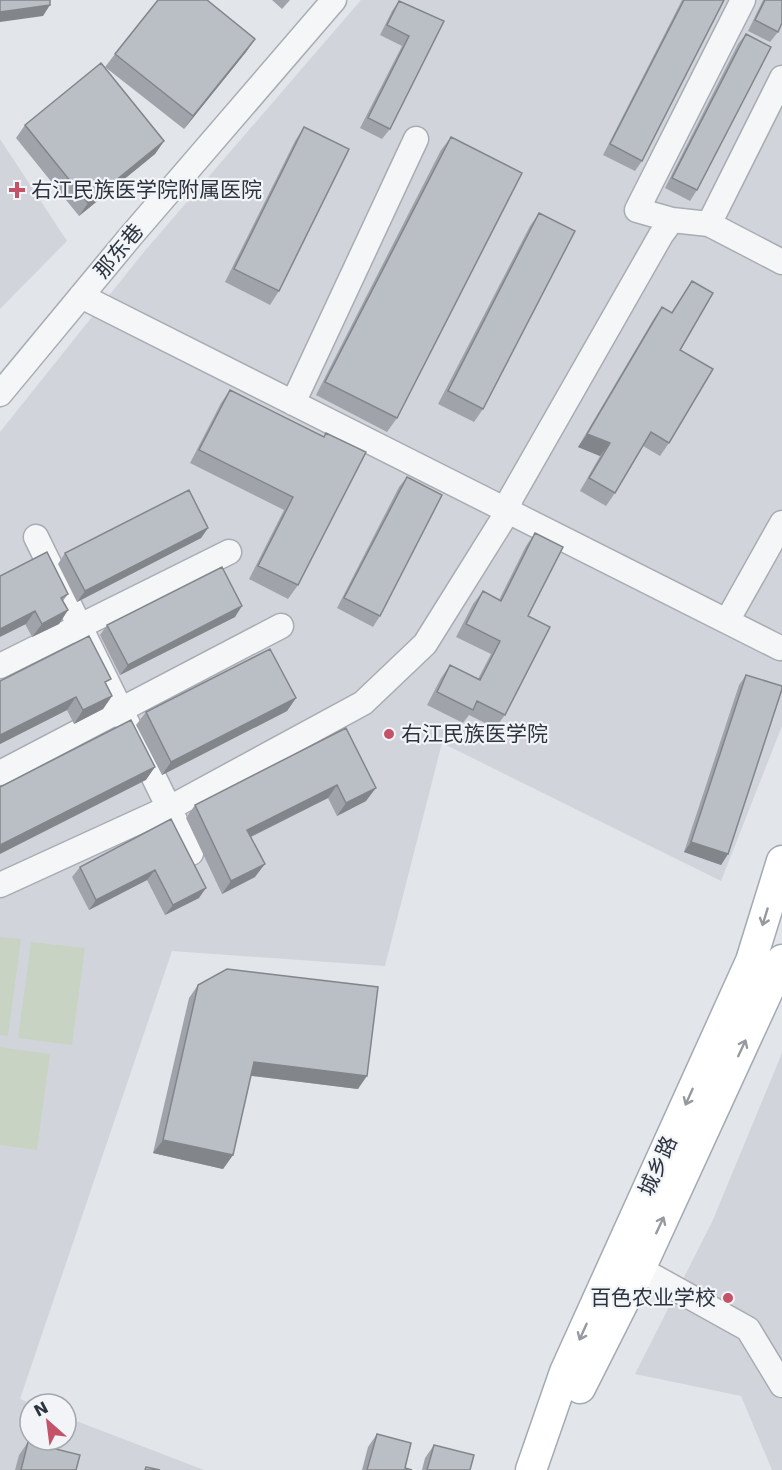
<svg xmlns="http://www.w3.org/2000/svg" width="782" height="1470" font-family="'DejaVu Sans','Noto Sans SC',sans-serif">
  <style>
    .built { fill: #d1d5db }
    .green { fill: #c8d3c4 }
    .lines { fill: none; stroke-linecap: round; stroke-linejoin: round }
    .minor-casing { stroke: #a8acb3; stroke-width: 27 }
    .major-casing { stroke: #a3aab4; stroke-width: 33 }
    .minor { stroke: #f5f6f8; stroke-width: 24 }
    .major { stroke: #fff; stroke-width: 30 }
    .wall { fill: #a0a4aa }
    .shaded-wall { fill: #82868b }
    .building { fill: #babfc6; stroke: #82868b; stroke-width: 1.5 }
    .oneway { stroke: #969aa0 }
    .poi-dot { fill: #c45268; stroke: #f2f4f7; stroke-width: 2 }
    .labels { text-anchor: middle; stroke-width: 4.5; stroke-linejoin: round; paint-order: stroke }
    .poi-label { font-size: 21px; fill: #2c3440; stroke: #f2f4f7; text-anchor: start }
    .street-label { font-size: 21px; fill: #2c3440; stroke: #f2f4f7 }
  </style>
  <rect width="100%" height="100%" fill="#e2e5e9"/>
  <path class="built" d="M361 0H782V726L721 881 442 743 385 966 172 951 20 1399 33 1404H30V1440H66V1417L204 1470H0V432L143 253Z
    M0 139 67 241 0 309Z
    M782 1053V1470H772L741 1396 635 1374 712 1222Z"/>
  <path class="green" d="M0 937 21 939 8 1036 0 1035Z
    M31 942 85 948 72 1045 18 1038Z
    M0 1047 50 1054 37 1150 0 1145Z"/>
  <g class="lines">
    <defs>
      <path id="minor" d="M743 0 637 210 672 220 709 224 782 78
        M709 224 782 262
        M81 296 780 648
        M0 394 130 237 334 0
        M293 403 416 139
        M36 537 191 853
        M727 621 782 523
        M0 666 229 552
        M0 773 281 626
        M0 885 177 804 363 703 425 644 508 511 511 498 661 235 672 220
        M624 1268 640 1269 748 1329 782 1385"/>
      <path id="major" d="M580 1388 640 1269 782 960
        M531 1470 565 1372 751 961 782 861"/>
    </defs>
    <use href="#minor" class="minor-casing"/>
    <use href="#major" class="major-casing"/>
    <use href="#minor" class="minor"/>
    <use href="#major" class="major"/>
  </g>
  <path class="wall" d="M272 0H290L282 9Z
    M682 0H724L642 161 635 171 603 155Z
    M763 0H782L778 32 770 42 748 31Z
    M399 1 444 21 390 129 382 139 360 128 402 46 380 35 392 11Z
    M746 34 697 190 690 201 665 188 738 44Z
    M255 39 246 52 184 129 105 67 115 54Z
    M25 125 164 141 155 154 79 216 16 138Z
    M304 127 279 291 270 305 225 282 295 141Z
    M451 137 397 418 387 432 316 395 441 150Z
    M539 213 483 409 474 422 438 404 530 226Z
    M692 281 680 350 669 443 660 456 643 446 615 493 606 506 580 491 600 456 578 447 653 320 662 307 671 313Z
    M230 390 323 437 326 433 298 585 288 599 249 579 284 510 190 463 221 403Z
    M407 477 380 616 373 627 337 608 399 487Z
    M208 528 201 538 77 602 58 564 65 553Z
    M535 533 528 616 505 715 495 728 469 715 463 723 427 705 441 678 450 665 478 679 491 654 456 637 473 604 483 591 499 600 526 546Z
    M0 576 68 594 63 601 68 610 59 624 32 637Z
    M235 617 120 675 100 635 107 625Z
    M746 675 728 854 721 865 684 852 739 685Z
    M0 681 106 685 112 696 103 709 74 724 67 710 0 744Z
    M296 698 287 711 162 775 136 725 146 712Z
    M346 728 366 801 337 816 328 798 251 837 255 877 222 894 186 818 195 805Z
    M171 819 199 898 165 915 147 880 89 910 72 877 80 867Z
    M198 985 358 1089 251 1076 233 1155 223 1169 153 1153 189 998Z
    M377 1434 405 1468 412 1470H362L368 1447Z
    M28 1442 76 1470H15L19 1455Z
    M434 1445 470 1470H422L425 1458Z"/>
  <path class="shaded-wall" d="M50 5 43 16 0 22V12Z
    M255 39 246 52 184 129 193 116Z
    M164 141 155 154 79 216 88 203Z
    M587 434 610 443 600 456 578 447Z
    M208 528 201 538 77 602 85 591Z
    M242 606 235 617 120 675 128 665Z
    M68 610 59 624 32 637 42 624Z
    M35 611 26 624 0 637V629Z
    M112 696 103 709 74 724 83 710Z
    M76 697 67 710 0 744V735Z
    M296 698 287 711 162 775 171 762Z
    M155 767 146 780 0 854V845Z
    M337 785 328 798 238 843 247 830Z
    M376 788 366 801 337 816 346 803Z
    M691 842 728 854 721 865 684 852Z
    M265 864 255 877 222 894 231 881Z
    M155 870 147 880 89 910 96 900Z
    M206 888 199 898 165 915 173 905Z
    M254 1062 367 1076 358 1089 245 1075Z
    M163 1140 233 1155 223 1169 153 1153Z"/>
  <path class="building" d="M0 0H50V5L0 12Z
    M158 0H207L255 39 193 116 115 54Z
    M684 0H724L642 161 610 144Z
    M765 0H782V23L778 32 755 20Z
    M399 1 444 21 390 129 368 118 409 36 387 25Z
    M746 34 771 47 697 190 672 178Z
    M101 63 164 141 88 203 25 125Z
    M304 127 349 149 279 291 234 269Z
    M451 137 522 173 397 418 325 382Z
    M539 213 575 231 483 409 448 391Z
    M692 281 713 293 680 350 713 369 669 443 651 432 615 493 589 478 610 443 587 434 662 307 672 313Z
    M230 390 324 437 326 433 366 452 298 585 258 566 293 497 199 450Z
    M407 477 442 495 380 616 344 598Z
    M189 490 208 528 85 591 65 553Z
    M535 533 563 547 528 616 550 627 505 715 477 701 473 710 437 692 450 665 480 680 500 641 466 624 483 591 501 601Z
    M47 552 68 594 61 598 68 610 42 624 35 611 0 629V576Z
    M222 567 242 606 128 665 107 625Z
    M89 636 111 679 105 682 112 696 83 710 76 697 0 735V681Z
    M270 649 296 698 171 762 146 712Z
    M746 675 782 686V689L728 854 691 842Z
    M131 720 155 767 0 845V787Z
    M346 728 376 788 346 803 337 785 247 830 265 864 231 881 195 805Z
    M171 819 206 888 173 905 155 870 96 900 80 867Z
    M227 969 378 987 367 1076 254 1062 233 1155 163 1140 198 985Z
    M377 1434 411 1443 405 1468 412 1470H367Z
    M28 1442 80 1455 76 1470H21Z
    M434 1445 474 1455 470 1470H427Z
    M146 1467 160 1470H145Z"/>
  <defs><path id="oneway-shaft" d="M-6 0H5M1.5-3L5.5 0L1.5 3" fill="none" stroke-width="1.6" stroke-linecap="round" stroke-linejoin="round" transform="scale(1.5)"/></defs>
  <g class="oneway">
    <use href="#oneway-shaft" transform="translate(765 917) rotate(107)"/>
    <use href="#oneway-shaft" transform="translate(742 1048) rotate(-65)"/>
    <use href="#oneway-shaft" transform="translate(689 1097) rotate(114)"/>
    <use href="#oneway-shaft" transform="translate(660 1225) rotate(-65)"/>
    <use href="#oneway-shaft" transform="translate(583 1332) rotate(114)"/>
  </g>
  <g class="poi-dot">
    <path d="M14 181h6v6h6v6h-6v6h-6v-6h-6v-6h6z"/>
    <circle cx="389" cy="734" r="6"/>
    <circle cx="728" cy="1298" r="6"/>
  </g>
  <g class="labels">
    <g class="poi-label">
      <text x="31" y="197">右江民族医学院附属医院</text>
      <text x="401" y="741">右江民族医学院</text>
      <text x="716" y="1305" text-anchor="end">百色农业学校</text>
    </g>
    <g class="street-label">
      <text transform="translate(119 251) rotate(-50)" y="7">那东巷</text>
      <text transform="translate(658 1166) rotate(-66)" y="7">城乡路</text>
    </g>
  </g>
  <g transform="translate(48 1422) rotate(332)"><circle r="28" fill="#f2f4f7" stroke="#a3a7ae" stroke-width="1.5"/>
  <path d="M0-4.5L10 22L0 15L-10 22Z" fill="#c45268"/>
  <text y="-9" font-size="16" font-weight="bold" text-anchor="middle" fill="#2c3440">N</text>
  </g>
</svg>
